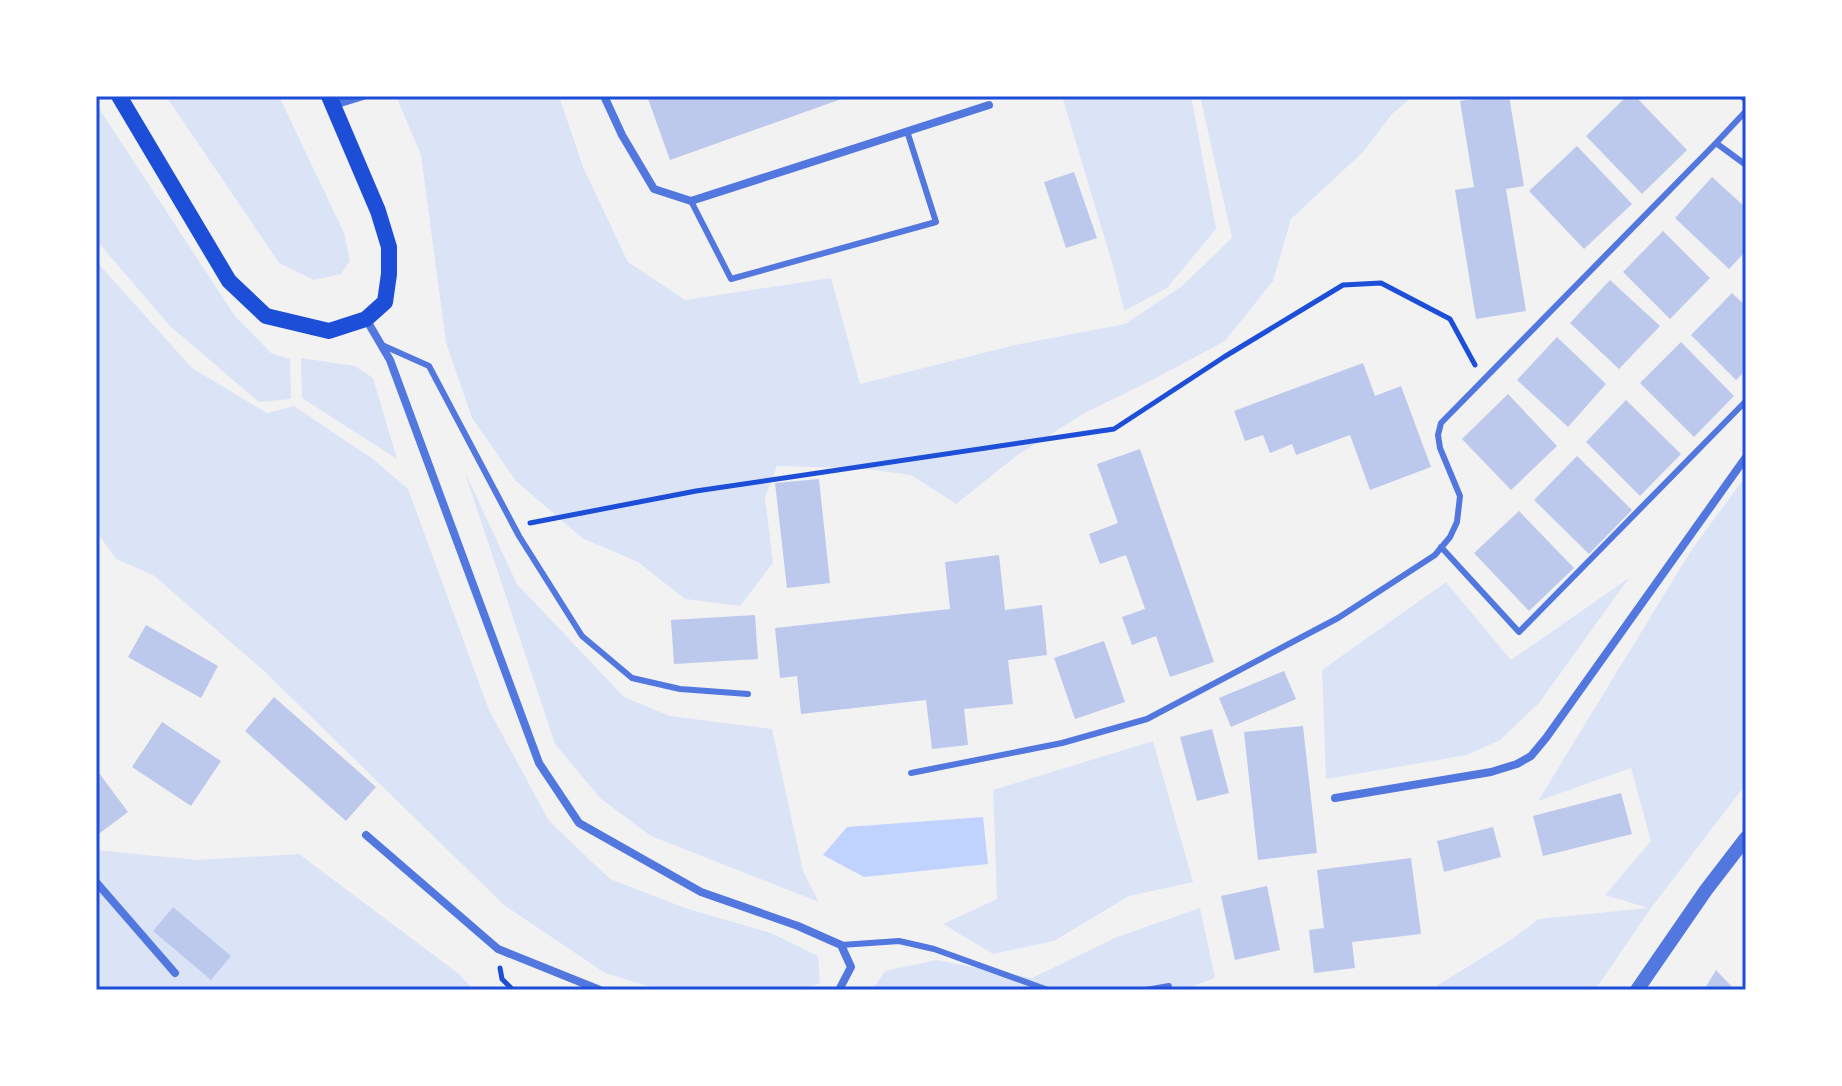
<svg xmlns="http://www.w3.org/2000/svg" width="1842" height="1086" font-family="Rubik,sans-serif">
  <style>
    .green { fill: #dbe4f7 }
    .water { fill: #bfd3fe }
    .building { fill: #bdc9ec }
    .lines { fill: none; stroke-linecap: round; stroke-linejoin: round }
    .path { stroke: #1d4ed8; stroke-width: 5 }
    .service { stroke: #5277de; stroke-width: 6 }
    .minor { stroke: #5277de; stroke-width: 8 }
    .tertiary { stroke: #5277de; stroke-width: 14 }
    .secondary { stroke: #1d4ed8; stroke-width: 16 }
    .neatline { fill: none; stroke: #1d4ed8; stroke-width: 3 }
  </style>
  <rect width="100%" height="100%" fill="#f2f2f2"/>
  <path class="green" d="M166 96H279L344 233 350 261 341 274 314 280 279 263Z
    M396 96H559L583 167 628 262 685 300 831 278 860 384 1015 345 1125 324 1182 286 1232 238 1200 96H1413L1393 113 1363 152 1291 219 1273 281 1225 341 1154 379 1083 414 1015 457 956 504 911 475 857 468 777 466 765 497 773 563 740 606 685 599 638 562 582 538 516 481 472 418 446 343 421 155Z
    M1062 96H1191L1216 229 1167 288 1124 311 1115 273Z
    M96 104 235 316 271 353 290 359 291 399 259 402 170 326 96 240Z
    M96 261 192 368 267 413 294 406 373 459 408 489 489 710 549 821 610 879 685 908 771 933 818 956 820 983 802 990H661L605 973 504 905 264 671 153 575 116 559 96 531Z
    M301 358 355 366 373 378 397 459 302 398Z
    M464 470 517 584 624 697 670 716 772 729 803 871 819 902 651 836 600 798 555 744Z
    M1746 476V784L1651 908 1595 990H1430L1506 943 1539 919 1648 908 1605 895 1651 841 1631 768 1538 801 1692 549Z
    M1629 578 1539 703 1500 740 1467 755 1326 779 1322 670 1446 582 1511 660Z
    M1153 741 1193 882 1129 896 1054 941 993 954 943 924 997 899 993 790Z
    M96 850 197 860 299 854 459 974 474 990H96Z
    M1200 908 1215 978 1182 990H872L885 971 936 960 1032 978 1117 937Z"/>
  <path class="water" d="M983 817 988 864 864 877 823 855 847 827Z"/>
  <path class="building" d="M647 96H850L670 160Z
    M1491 96H1509L1524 186 1506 189 1526 311 1476 319 1455 190 1474 187 1460 101Z
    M1627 96H1635L1687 150 1642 194 1586 136Z
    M1577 146 1632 204 1584 249 1529 191Z
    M1074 172 1097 238 1066 248 1044 182Z
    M1712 177 1746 208V251L1729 269 1675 218Z
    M1663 231 1710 278 1670 319 1623 272Z
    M1610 280 1660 326 1619 369 1570 323Z
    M1732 293 1746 306V370L1736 380 1691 335Z
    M1557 337 1606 384 1568 427 1517 380Z
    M1681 342 1734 396 1694 437 1640 383Z
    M1363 363 1375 396 1401 386 1431 467 1370 490 1350 435 1296 455 1292 444 1270 453 1263 435 1245 441 1234 411Z
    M1508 394 1557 446 1511 490 1462 439Z
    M1626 400 1681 454 1640 496 1586 442Z
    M1140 449 1214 662 1170 677 1156 636 1132 645 1122 617 1145 609 1126 555 1100 564 1089 534 1118 523 1097 464Z
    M1577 456 1632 510 1589 554 1534 500Z
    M819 479 830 583 787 588 775 483Z
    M1519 511 1574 568 1529 611 1474 553Z
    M999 555 1005 610 1042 605 1047 655 1008 660 1013 704 964 709 968 745 932 749 926 700 801 714 797 676 780 678 775 628 950 609 945 562Z
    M755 615 758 659 674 664 671 620Z
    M146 625 218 666 201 698 128 657Z
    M1104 641 1125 702 1075 719 1054 658Z
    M1284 671 1296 699 1231 727 1219 698Z
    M274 697 376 787 346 821 245 731Z
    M162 722 221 761 191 806 132 767Z
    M1303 726 1317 853 1258 860 1244 732Z
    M1212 729 1229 793 1197 801 1180 737Z
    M96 769 128 812 96 836Z
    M1621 793 1632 834 1543 856 1533 816Z
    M1493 827 1501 857 1444 872 1437 841Z
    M1411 858 1421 934 1352 942 1355 968 1314 973 1309 930 1324 928 1317 870Z
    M1267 886 1280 950 1235 960 1221 896Z
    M173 907 231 956 211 980 153 931Z
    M1716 970 1735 990H1704Z"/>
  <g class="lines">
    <path class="path" d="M530 523 696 491 1114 429 1224 357 1343 285 1381 283 1450 319 1475 365
      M500 968 502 979 513 990"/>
    <path class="service" d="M1746 111 1716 143 1746 165
      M691 201 731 279 936 222 907 131
      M382 345 429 366 519 536 582 636 632 678 680 689 748 694
      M1441 547 1519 632 1746 401
      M911 773 1062 743 1147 719 1338 618 1435 555 1450 537 1457 522 1460 496 1440 448 1438 435 1441 423 1716 143
      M841 945 899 941 934 949 1048 990
      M1146 990 1169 986"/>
    <path class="minor" d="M604 96 622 135 654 189 691 201 989 105
      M1743 96 1746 99
      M334 105 363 96
      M366 319 390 360 539 763 579 823 701 892 798 926 841 945 851 967 839 990
      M1335 798 1491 772 1517 764 1531 756 1546 738 1746 457
      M366 835 498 949 600 990
      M96 882 175 973"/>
    <path class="tertiary" d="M1637 990 1706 890 1746 838"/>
    <path class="secondary" d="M119 96 229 281 266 316 329 331 366 319 385 302 389 274V247L378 211 329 96"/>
  </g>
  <rect width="1842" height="1086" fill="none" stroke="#ffffff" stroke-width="196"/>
  <rect x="98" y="98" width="1646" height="890" class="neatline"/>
</svg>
